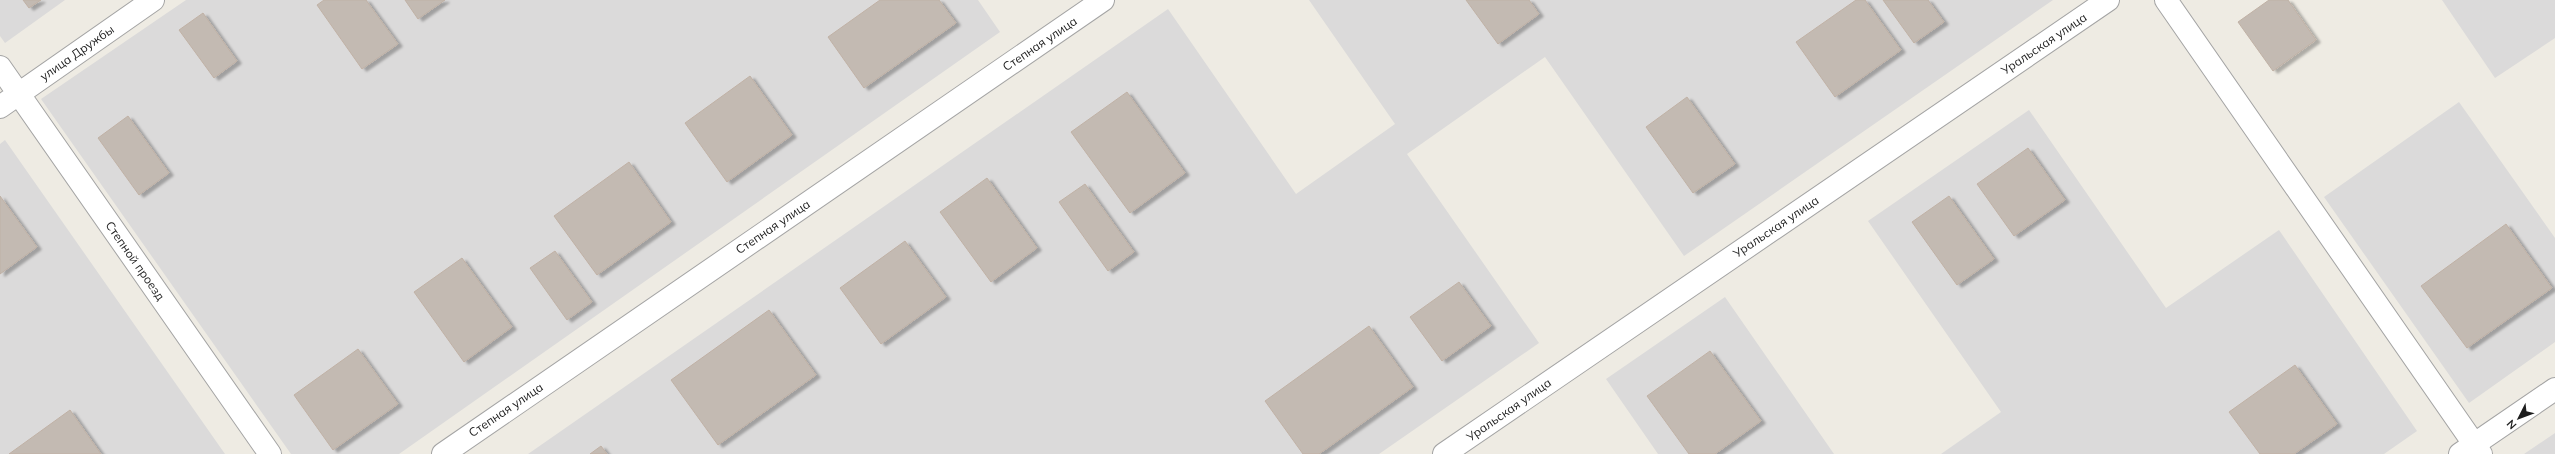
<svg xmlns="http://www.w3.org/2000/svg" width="2555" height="454" font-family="Mulish,sans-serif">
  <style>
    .residential { fill: #dbdada }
    .building { fill: #c3bab2; stroke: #c0b1a5; filter: url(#shadow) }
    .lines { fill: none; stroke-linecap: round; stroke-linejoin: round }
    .minor-casing { stroke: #a4a4a4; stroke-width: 24 }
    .minor { stroke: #fff; stroke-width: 22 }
    .labels { text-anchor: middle; stroke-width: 4; stroke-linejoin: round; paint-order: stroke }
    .street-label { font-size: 12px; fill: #1d1d1d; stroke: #fff }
  </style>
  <defs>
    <filter id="shadow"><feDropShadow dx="4.5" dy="2.5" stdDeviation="1" flood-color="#0004"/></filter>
  </defs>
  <rect width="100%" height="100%" fill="#eeebe3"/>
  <path class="residential" d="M0 0H65L5 43 0 36Z
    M186 0H978L1000 32 399 454H291L41 99Z
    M1309 0H2053L1684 256 1545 57 1407 154 1539 343 1379 454H528L1168 9 1296 194 1395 124Z
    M2442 0H2555V38L2495 78Z
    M2459 102 2555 238V342L2469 403 2324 197Z
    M2029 110 2166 308 2279 230 2417 431 2384 454H1941L2001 412 1868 221Z
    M5 140 225 454H0V144Z
    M1725 297 1834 454H1658L1606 379Z
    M2555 433V454H2524Z"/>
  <path class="building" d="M23 0H41L29 8Z
    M324 0H366L398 44 362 69 317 5Z
    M405 0H445L418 19Z
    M880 0H939L956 23 864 88 828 37Z
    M1466 0H1529L1539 14 1498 44Z
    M1856 0H1865L1901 50 1835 97 1796 42Z
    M1883 0H1928L1944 22 1914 43Z
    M2269 0H2288L2316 40 2273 71 2238 22Z
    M203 13 237 61 214 78 179 30Z
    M750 76 792 135 727 182 685 123Z
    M1127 92 1185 173 1130 213 1071 132Z
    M1687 97 1735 164 1693 193 1646 127Z
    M128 116 169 173 139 195 98 138Z
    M2028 148 2065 200 2014 236 1977 184Z
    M629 162 671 222 597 275 554 216Z
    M987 178 1037 248 991 282 940 212Z
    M1085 184 1134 252 1108 271 1059 202Z
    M0 196 37 247 0 274Z
    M1949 196 1994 259 1957 285 1912 222Z
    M2506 224 2552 288 2467 348 2421 286Z
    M905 241 946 297 881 344 840 288Z
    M555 251 592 302 567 320 530 268Z
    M462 258 512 327 464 362 414 292Z
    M1459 282 1491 326 1442 361 1410 317Z
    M769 310 816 375 718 445 671 380Z
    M1369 326 1413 387 1319 454H1303L1265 401Z
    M358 349 398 404 333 450 294 395Z
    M1710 351 1761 421 1715 454H1689L1647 396Z
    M2295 365 2337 424 2294 454H2260L2229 412Z
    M70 410 101 454H9Z
    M601 446 607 454H590Z"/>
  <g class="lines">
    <defs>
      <path id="minor" d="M2166 0 2481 454
        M0 67 270 454
        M0 107 153 0
        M443 454 1103 0
        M1444 454 2108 0
        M2460 454 2555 389"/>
    </defs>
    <use href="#minor" class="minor-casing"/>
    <use href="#minor" class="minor"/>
  </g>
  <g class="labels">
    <g class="street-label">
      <text transform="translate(1040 44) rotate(-34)" y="4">Степная улица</text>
      <text transform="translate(2044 44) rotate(-34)" y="4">Уральская улица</text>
      <text transform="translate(77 53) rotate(-35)" y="4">улица Дружбы</text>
      <text transform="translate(773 227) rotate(-34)" y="4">Степная улица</text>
      <text transform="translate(1776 227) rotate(-34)" y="4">Уральская улица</text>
      <text transform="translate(135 261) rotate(55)" y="4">Степной проезд</text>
      <text transform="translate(506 410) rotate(-34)" y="4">Степная улица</text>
      <text transform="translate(1509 410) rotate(-35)" y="4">Уральская улица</text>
    </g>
  </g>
  <g transform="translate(2519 418) rotate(228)" stroke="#ffffff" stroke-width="3" paint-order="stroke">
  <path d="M0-3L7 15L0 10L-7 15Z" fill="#1d1d1d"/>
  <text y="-6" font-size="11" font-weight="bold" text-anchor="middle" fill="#1d1d1d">N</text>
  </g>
</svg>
